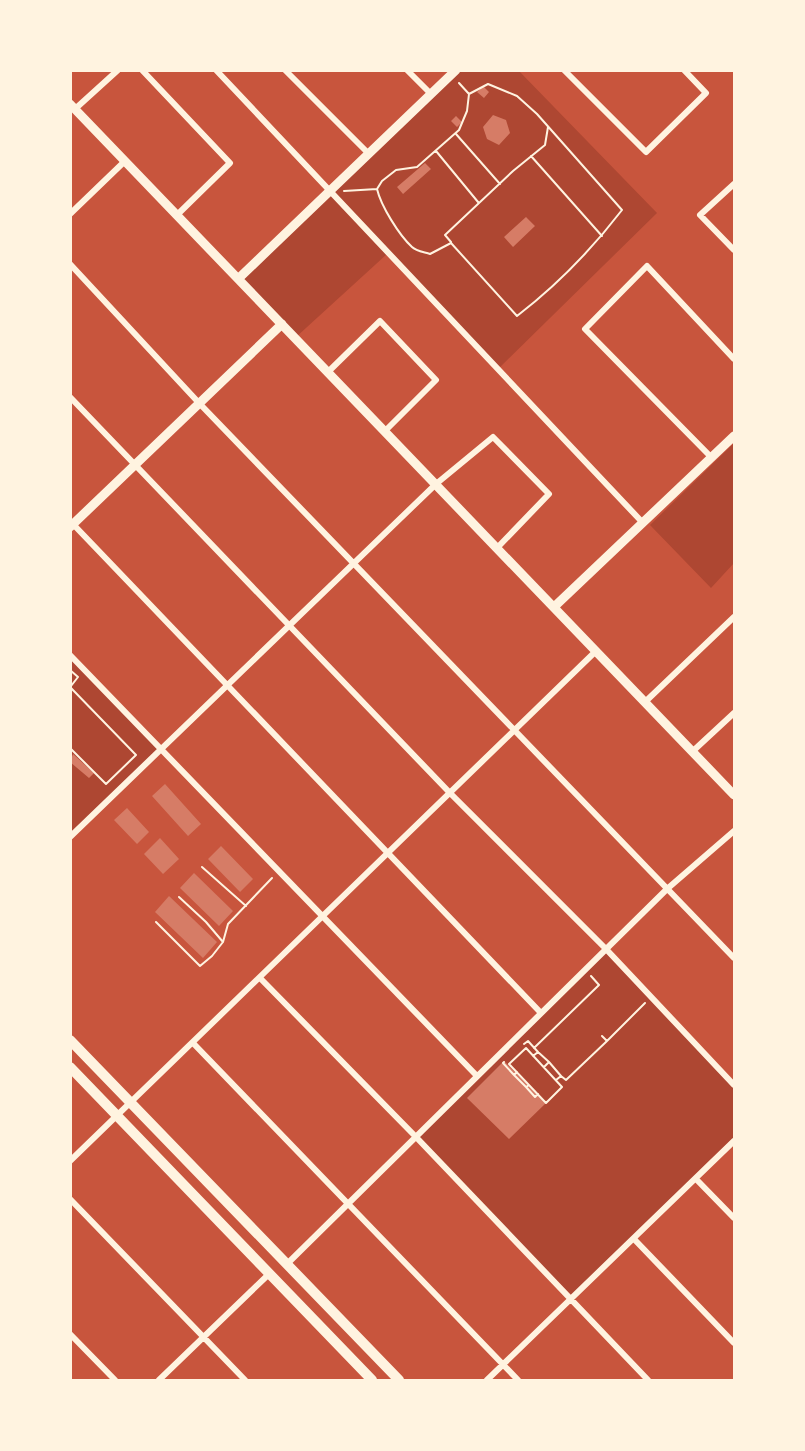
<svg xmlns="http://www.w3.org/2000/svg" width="805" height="1451" font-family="'Noto Serif',serif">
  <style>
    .green { fill: #ae4732 }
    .building { fill: #d67c66 }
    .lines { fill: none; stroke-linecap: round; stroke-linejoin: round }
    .path { stroke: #fff3e0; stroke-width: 2 }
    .minor { stroke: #fff3e0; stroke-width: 6 }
    .tertiary { stroke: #fff3e0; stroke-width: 9 }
    .secondary { stroke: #fff3e0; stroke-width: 10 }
  </style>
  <rect width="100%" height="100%" fill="#c8553d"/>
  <path class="green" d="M456 71H519L657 213 497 370 387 254 295 338 238 279Z
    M734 443V563L711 588 650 525Z
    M71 656 161 750 71 837Z
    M606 953 734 1088V1137L570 1297 419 1137Z"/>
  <path class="building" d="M483 86 489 92 484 98 477 92Z
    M493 115 506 120 510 133 499 145 487 139 483 127Z
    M456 116 462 122 457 127 451 121Z
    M425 163 431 169 403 194 397 187Z
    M526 217 535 226 513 247 504 237Z
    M73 754 94 773 89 778 70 762Z
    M165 784 201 824 188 836 152 796Z
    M127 808 149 832 137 844 114 820Z
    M160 838 179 859 163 874 144 854Z
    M221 846 253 879 240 892 208 859Z
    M194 873 233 911 219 926 180 888Z
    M169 896 217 942 203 958 155 912Z
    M504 1061 546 1103 509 1139 467 1098Z"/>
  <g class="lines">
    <path class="path" d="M459 83 469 94
      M488 84 517 96 537 114 622 210C592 249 556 286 517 316L451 243 430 254C424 252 416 251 412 247 399 235 381 206 377 189L382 181 396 170 417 167 459 130 467 111 469 94Z
      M456 134 500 184
      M436 151 478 202
      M531 156 602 236
      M344 191 377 189
      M451 242 445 235 513 171 545 145 548 127
      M70 670 78 677 71 686
      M70 687 136 755 106 784 70 748
      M70 799H71
      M202 867 246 906
      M179 897 206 922 223 942
      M156 922 200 966 212 956 223 942 228 924 272 878
      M607 1041 645 1003
      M524 1044 528 1041 538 1052 533 1056
      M526 1048 562 1087 546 1103 509 1064Z
      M534 1048 599 985 591 976
      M538 1052 549 1062 544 1067
      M504 1062 503 1063 514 1075 517 1072
      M549 1062 561 1076 556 1080
      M514 1075 526 1087 529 1085
      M561 1076 566 1080 607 1041 602 1036
      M526 1087 535 1097 538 1094"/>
    <path class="minor" d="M142 70 230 163 177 215
      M216 70 643 523
      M285 70 369 154
      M407 70 431 94
      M564 70 646 152 706 93 684 70
      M75 109 118 70
      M734 184 700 215 734 250
      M70 214 125 161
      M70 264 199 403 734 958
      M328 372 380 321 436 380 385 431
      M70 397 450 793 606 949 734 1085
      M712 458 585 329 647 266 734 359
      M71 522 541 1013
      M70 655 477 1076
      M645 702 734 617
      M693 751 734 713
      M70 837 436 484 493 437 549 494 497 548
      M260 978 416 1137 648 1380
      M193 1043 518 1380
      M70 1161 596 651
      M696 1179 734 1218
      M70 1199 245 1380
      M634 1239 734 1343
      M287 1264 667 889 734 831
      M70 1334 115 1380
      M159 1380 269 1274
      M487 1380 734 1141"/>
    <path class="tertiary" d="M70 104 734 795
      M238 279 456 70
      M70 527 282 324
      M554 607 734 436"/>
    <path class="secondary" d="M70 1040 399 1380
      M70 1067 372 1380"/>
  </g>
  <rect width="805" height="1451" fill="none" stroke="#fff3e0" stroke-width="144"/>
</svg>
